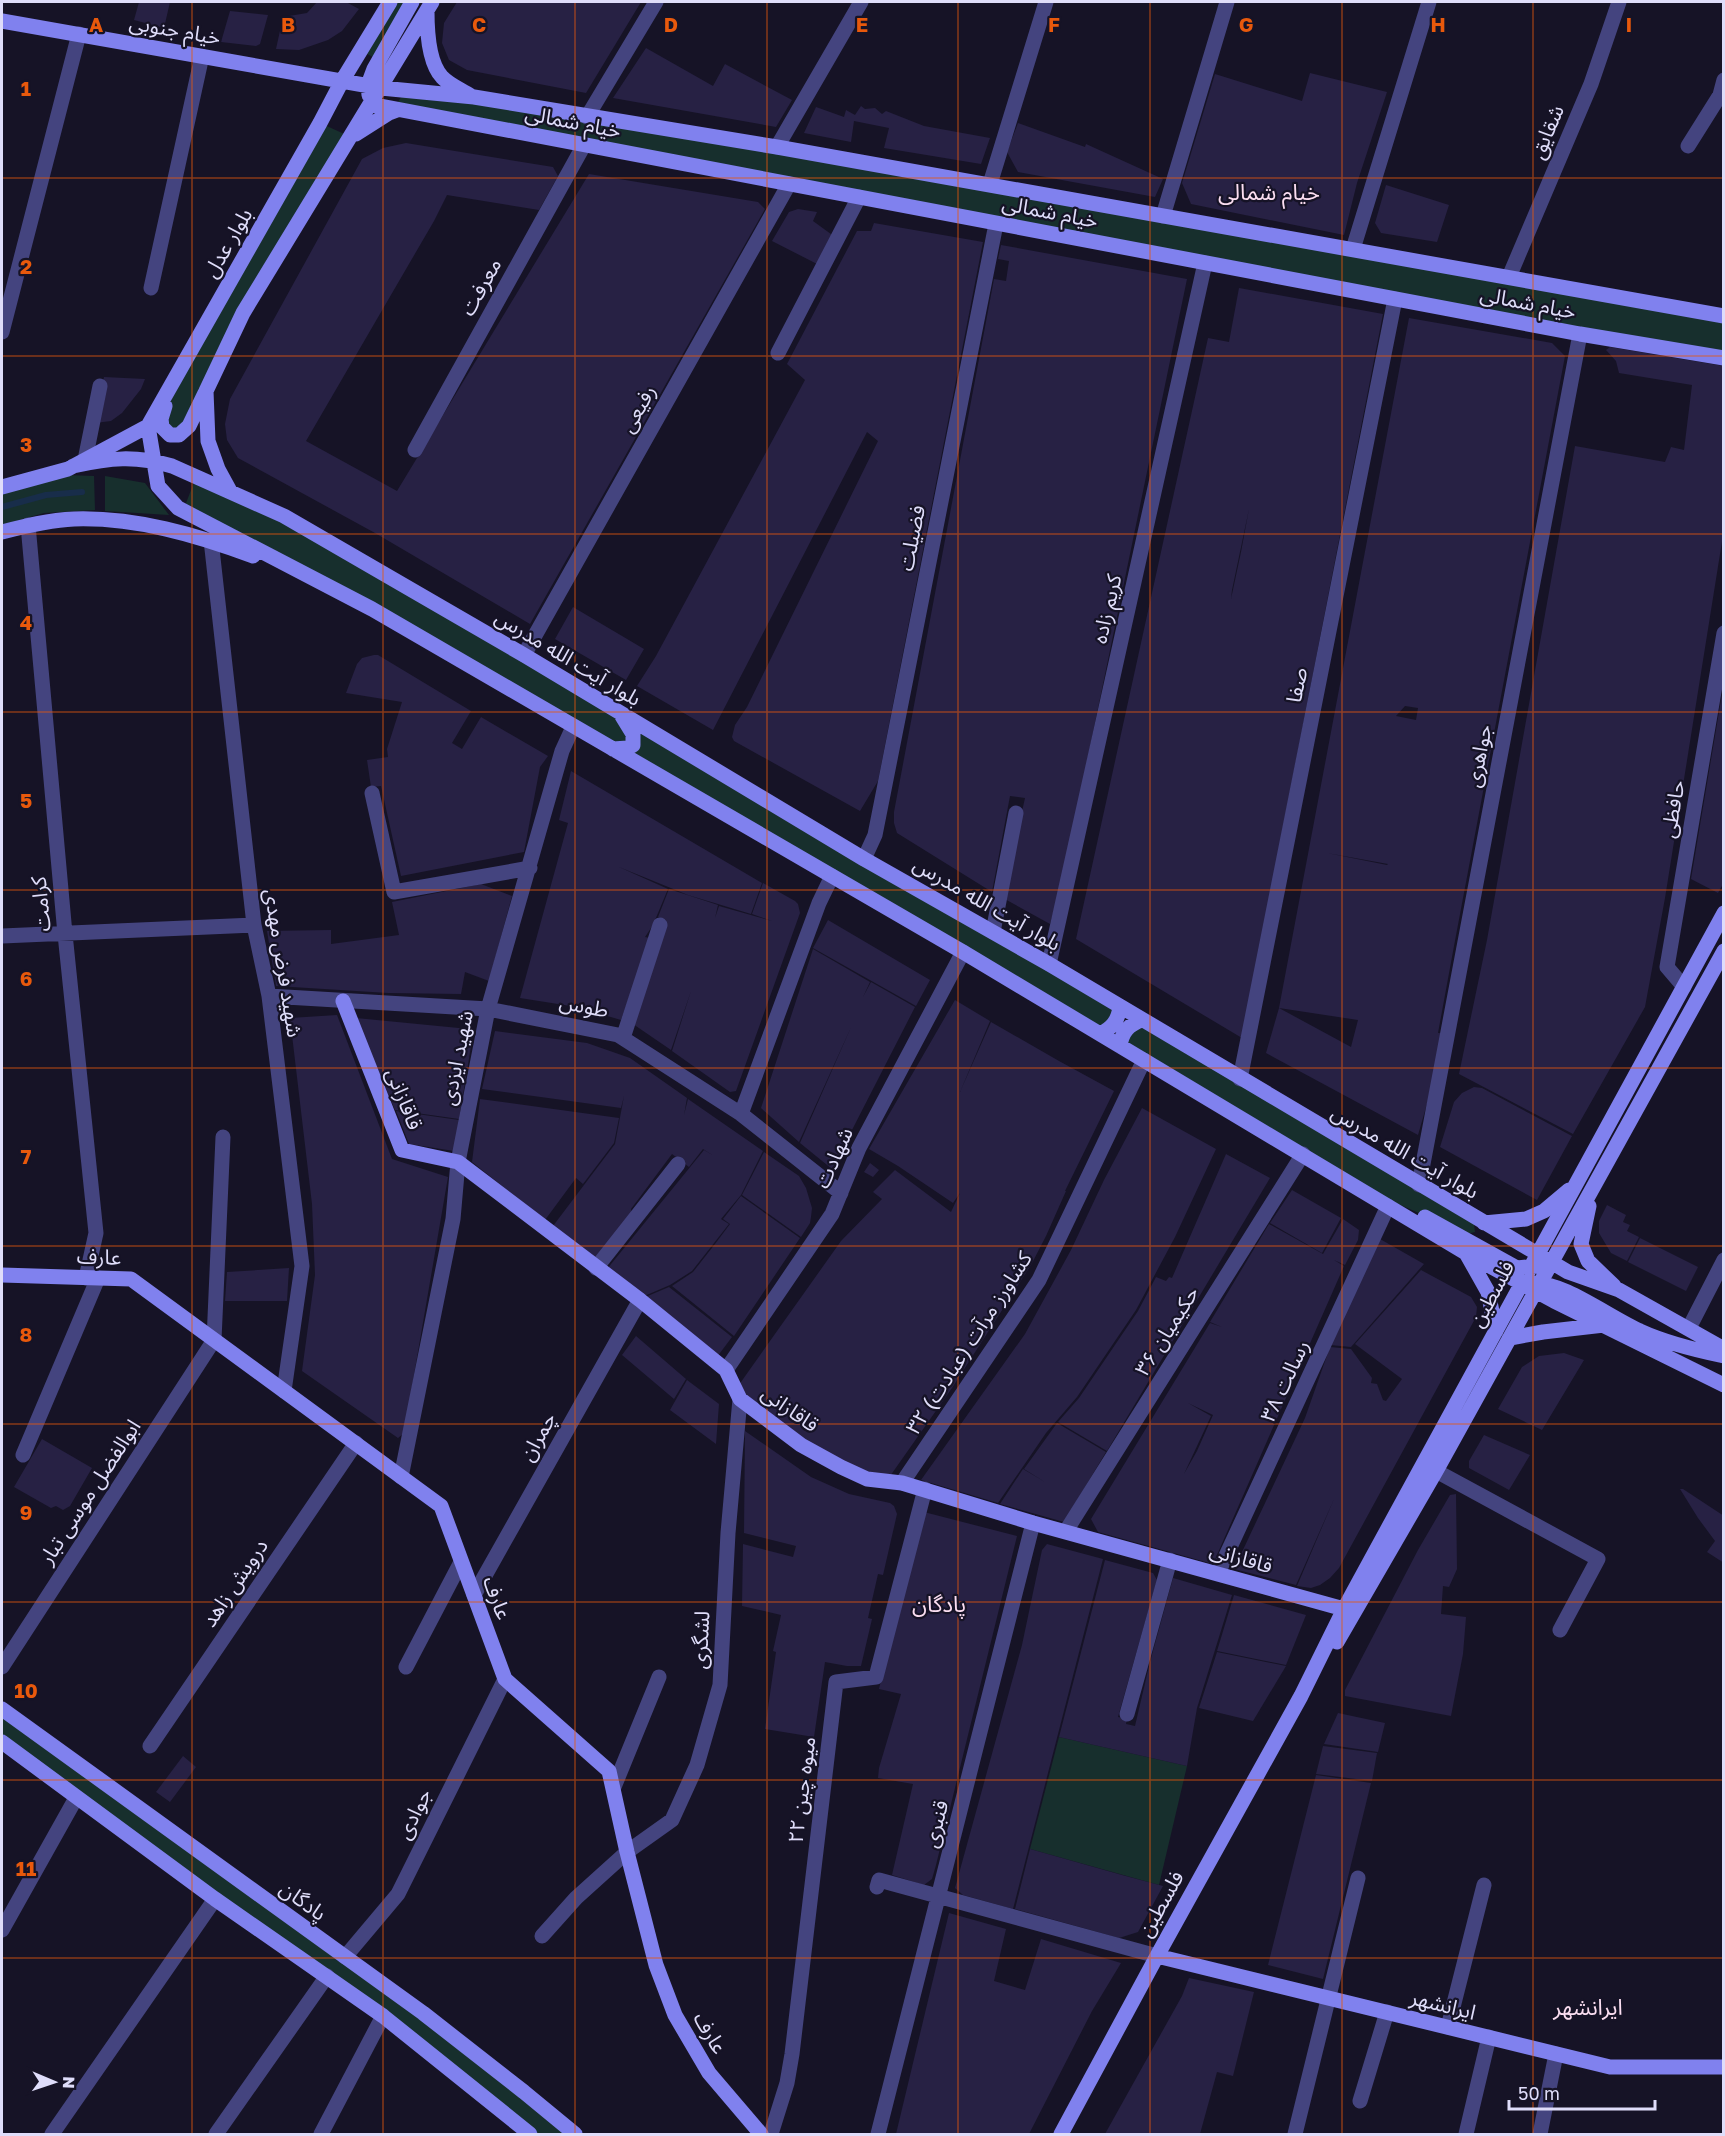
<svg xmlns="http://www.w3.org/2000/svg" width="1725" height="2136" font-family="'Golos Text','Noto Sans Arabic',sans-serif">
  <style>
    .green { fill: #172f2d }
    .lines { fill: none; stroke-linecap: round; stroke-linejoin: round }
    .stream { stroke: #182d4a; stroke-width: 6 }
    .building { fill: #272144; fill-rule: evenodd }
    .street { stroke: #44447f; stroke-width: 15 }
    .secondary { stroke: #8081ee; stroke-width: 15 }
    .grid { fill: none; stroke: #e8590c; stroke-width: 1.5; stroke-opacity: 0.55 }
    .labels { text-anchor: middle; stroke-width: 4.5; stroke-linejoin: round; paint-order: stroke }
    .street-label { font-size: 21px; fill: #dfddfa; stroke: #161326 }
    .neighbourhood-label { font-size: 22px; fill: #fbdef1; stroke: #161326 }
    .grid-label { font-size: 20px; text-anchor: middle; font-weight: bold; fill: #e8590c; stroke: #161326; stroke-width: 4.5; stroke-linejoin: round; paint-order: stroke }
  </style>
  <rect width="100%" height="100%" fill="#161326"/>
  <path class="green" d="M390 2H412L379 60 361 51Z
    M405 90 1723 316V358L394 109Z
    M320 123 351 137 179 435 161 419Z
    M66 475 94 476 95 510 44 513 2 525V493Z
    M105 476 145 483 169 515 105 511Z
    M196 477 230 491 1120 1007 1100 1034 613 749 183 511Z
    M1142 1020 1474 1224 1475 1232 1467 1234 1357 1186 1120 1046Z
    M2 1709 575 2134H530L2 1742Z
    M1059 1737 1187 1766 1159 1885 1030 1849Z"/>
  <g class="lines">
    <path class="stream" d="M2 507 46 495 82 492"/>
  </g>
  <path class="building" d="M139 2H170L164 28 134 20Z
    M317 2H346L359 9 342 31 328 40 299 50 276 49 283 17 307 13Z
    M457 2H641L586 93 467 70 449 60 442 43 444 23Z
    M230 11 268 15 260 44 256 46 221 42Z
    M646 48 713 86 725 64 792 100 776 127 613 98Z
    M1310 73 1387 92 1357 183 1344 235 1191 204 1182 183 1215 74 1302 101Z
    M861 106 865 109 875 108 882 114 886 111 924 126 990 138 981 164 884 148 889 128 854 121 851 142 804 133 816 107 844 117 846 110 855 115Z
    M1018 123 1085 147 1086 144 1163 179 1155 197 1018 172 1007 152Z
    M406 143 553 167 558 176 539 210 447 195 434 221 306 441 397 491 589 174 758 202 765 209 530 624 375 533 238 458 227 440 225 424 230 399 362 159 383 148Z
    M1386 185 1449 205 1437 242 1381 233 1375 223Z
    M798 209 817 212 813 221 835 237 819 265 772 241 789 212Z
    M874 223 983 242 878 781 860 811 734 741 732 737 735 725 747 707 878 441 867 432 713 730 637 686 656 656 805 380 787 364 857 231H871Z
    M1001 245 1187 279 1063 877 1050 924 1003 898 1025 798 1010 796 992 892 897 833 894 823V812L994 279 1006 281 1009 261 998 259Z
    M1239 288 1383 314 1242 1038 1076 939 1208 338 1229 342ZM1249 509 1241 552 1231 599 1232 590Z
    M1409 318 1552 343 1565 356 1454 946 1438 1033H1441L1431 1090 1418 1135 1266 1053 1279 1008 1351 1047 1358 1020 1279 1008ZM1405 706 1418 708 1416 720 1396 716ZM1327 853 1388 864 1387 865Z
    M1610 347 1724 366V529L1665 898 1645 1007 1573 1134 1459 1074 1487 940 1575 446 1665 462 1671 447 1684 450 1692 385 1619 373 1616 361 1606 350Z
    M104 377 145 379 141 389 122 413 111 421 95 423Z
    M573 607 644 649 626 680 555 639Z
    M374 655H378L471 711 452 743 462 749 481 717 548 756 540 767 524 852 401 876 381 786 371 787 367 760 388 757 387 749 402 702 346 693 357 664 362 658Z
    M1722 694 1724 882 1718 893 1691 879Z
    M571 771 762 883 751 914 688 895 619 867 668 889 653 925 645 937 650 938 621 1020 577 1007 520 998 568 823 559 820Z
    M763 883 795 901 798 904 800 913 736 1091 730 1092 672 1051 691 991 671 1050 633 1024 666 920 658 917 669 889 718 905 715 918 719 906 772 921 752 914Z
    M481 884 512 896 489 981 465 972 461 994 388 993 276 986 267 931 331 930V944L399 935 392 902Z
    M828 920 930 980 916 1006 813 948Z
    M813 949 870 982 863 997 871 982 915 1007 832 1169 800 1143 852 1025 799 1142 761 1108Z
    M955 1000 990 1021 960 1092 991 1022 1059 1061 1114 1091 1065 1191H1066L1046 1236 1031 1265 952 1388 888 1479 859 1469 807 1441 736 1389 841 1241 882 1199 873 1192 895 1170 951 1212 960 1193 953 1203 898 1166 869 1149Z
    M337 1015 392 1159 448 1177 404 1433 398 1438 302 1371 315 1275 312 1204 290 1018Z
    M356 1018 469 1029 473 1034 459 1119 395 1110Z
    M495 1031 587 1043 630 1058 687 1098 684 1115 688 1099 763 1151 741 1195 721 1219 729 1224 692 1271 670 1285 642 1297 607 1269 704 1150 714 1156 703 1149 689 1167 672 1154 631 1209 632 1214 595 1260 553 1226 615 1144 624 1096 621 1108 482 1089Z
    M1474 1087 1482 1088 1572 1136 1537 1200 1440 1147 1454 1102 1462 1093Z
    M480 1099 619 1118 614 1143 583 1184 576 1178 545 1220 472 1162Z
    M1142 1108 1216 1149 1175 1237 1136 1310 1077 1397 1046 1433 998 1503 921 1480 1025 1334 1071 1250 1104 1180Z
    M396 1111 459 1120 454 1151 409 1144Z
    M764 1152 799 1176 806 1188 812 1208 811 1217 810 1223 801 1237 742 1195Z
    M1226 1154 1270 1178 1107 1451 1058 1422 1079 1398 1138 1311 1156 1277 1166 1281 1169 1277 1172 1278Z
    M870 1163 879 1170 873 1177 864 1172Z
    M1292 1190 1341 1218 1322 1253 1270 1223Z
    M741 1196 800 1238 734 1336 672 1286 693 1272 715 1244 730 1224 723 1219Z
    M1607 1205 1626 1215 1623 1222 1630 1225 1627 1231 1639 1237 1627 1261 1611 1253 1599 1233V1221Z
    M1343 1219 1359 1230 1358 1240 1345 1265 1334 1260 1344 1266 1213 1564 1098 1532 1091 1519 1210 1323 1222 1327 1210 1322 1269 1224 1323 1254ZM1188 1403 1213 1415 1197 1451 1184 1474 1211 1416Z
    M1640 1238 1698 1267 1686 1291 1628 1262Z
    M1380 1239 1424 1264 1351 1347 1330 1345Z
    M289 1268 287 1301H225L227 1272Z
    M1421 1270 1471 1297 1477 1307 1476 1317 1339 1568 1330 1578 1320 1585 1311 1588 1297 1586 1334 1499 1296 1585 1234 1569 1305 1418 1330 1347 1351 1349 1372 1378 1371 1383 1377 1384 1383 1400 1386 1401 1402 1379 1355 1344Z
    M669 1287 732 1337 717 1357 643 1298Z
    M636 1336 686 1379 674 1399 622 1355Z
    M1564 1353 1584 1360 1542 1430 1498 1409 1522 1367 1539 1356Z
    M687 1380 719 1404 716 1444 670 1410Z
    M1057 1423 1106 1452 1064 1522 1000 1504 1023 1469 1045 1482 1024 1469Z
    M745 1431 811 1477 849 1494 890 1503 894 1506 897 1514 883 1575 878 1574 868 1618 872 1619 861 1666H847L825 1662 814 1737 765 1729 776 1652 773 1651 781 1615 742 1606 743 1544 793 1557 796 1546 744 1533Z
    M1484 1435 1530 1455 1509 1490 1469 1468V1461Z
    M42 1439 92 1468 70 1506 63 1510 56 1506 51 1508 14 1487Z
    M1680 1489H1683L1724 1516V1563L1707 1552 1715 1541 1698 1518Z
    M1456 1494 1457 1569 1449 1587 1443 1586 1441 1614 1466 1617 1463 1654 1451 1716 1345 1696V1690L1418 1550 1450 1495Z
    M920 1511 1017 1536 936 1865 932 1879 924 1885 892 1875 913 1784 878 1778 879 1768 901 1694 879 1689Z
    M1047 1544 1103 1559 1013 1909 963 1895 955 1888 1022 1645 1042 1550Z
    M1105 1560 1153 1573 1157 1580 1118 1717 1127 1719 1126 1724 1135 1726 1150 1662 1173 1578 1232 1595 1197 1708 1187 1766 1059 1737Z
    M1234 1595 1306 1615 1286 1665 1217 1651Z
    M1217 1652 1286 1666 1253 1721 1199 1708Z
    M1338 1713 1385 1723 1378 1752 1324 1744Z
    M1323 1746 1377 1753 1372 1781 1316 1774Z
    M183 1756 196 1767 170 1802 156 1792Z
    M1316 1775 1371 1783 1323 1979 1268 1965Z
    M1030 1849 1122 1875 1163 1886 1138 1932 1119 1938 1015 1909Z
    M949 1913 1006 1929 994 1981 1025 1990 1041 1939 1121 1963 1092 2011 1029 2134H896Z
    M1189 1978 1254 1992 1233 2076 1217 2072 1200 2134H1105L1182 1996Z"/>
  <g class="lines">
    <path class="street" d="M587 117 656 2
      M1688 146 1720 95 1724 80
      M777 147 861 2
      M990 184 1046 2
      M1163 216 1227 2
      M1353 249 1429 2
      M1509 277 1591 84 1619 2
      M151 288 202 56
      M2 332 79 34
      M778 353 859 197
      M415 450 584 145
      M85 460 100 386
      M28 525 65 934 96 1233 86 1278
      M211 540 254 925 269 996 302 1266 284 1391
      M524 655 789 184
      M372 793 394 892 530 868
      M864 859 875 835 996 224
      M993 932 1016 813
      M2 936 254 925
      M1049 964 1205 263
      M1684 987 1667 967 1724 633
      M269 996 488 1009 618 1035 741 1114 841 1193
      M623 1038 660 925
      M1240 1079 1395 299
      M741 1114 819 903 832 876
      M1419 1185 1580 334
      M596 1268 678 1164
      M1689 1328 1724 1260
      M726 1370 832 1214 859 1148 963 952
      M23 1455 98 1278
      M1436 1471 1598 1559 1560 1630
      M401 1477 453 1219 458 1162 488 1009 562 751 573 727
      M902 1483 1039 1280 1144 1060
      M1066 1531 1303 1154
      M1218 1573 1388 1206
      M474 1595 640 1300
      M2 1667 214 1340 223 1137
      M406 1667 461 1562
      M1127 1714 1170 1560
      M150 1746 356 1443
      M614 1787 659 1677
      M877 1887 879 1880 1157 1956
      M2 1930 76 1798
      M542 1936 576 1898 627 1852 672 1820 697 1765 720 1685 728 1533 740 1399
      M345 1957 398 1894 505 1679
      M1448 2027 1484 1885
      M1360 2101 1387 2012
      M52 2134 215 1899
      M216 2134 327 1976
      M321 2134 383 2016
      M771 2134 787 2083 792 2054 836 1682 876 1677 925 1489
      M878 2134 1033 1523
      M1295 2134 1358 1878
      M1466 2134 1489 2037
      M1540 2134 1556 2054"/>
    <path class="secondary" d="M427 11C427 30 428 62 442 77 449 85 462 90 471 96
      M2 21 381 88 474 97 777 147 1724 316
      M369 95 368 85 374 69 412 2
      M370 104 1580 334 1724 358
      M356 134 389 113 397 110
      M165 406 161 419 162 427 170 435H179L189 426 205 393
      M148 426 158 486 178 508 372 609 963 952 1466 1253 1554 1301 1724 1385
      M73 466C110 458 135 455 172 466L284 516 524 655 864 859 1049 964 1568 1272 1619 1290 1724 1349
      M2 487 68 469 148 426 320 123 342 81 390 2
      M230 491 218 469 208 441 206 391 243 313 432 2
      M2 532C25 526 49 520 74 519 135 517 197 535 253 556
      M613 749 628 748 633 745V734L622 716
      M343 1001 402 1150 458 1162 640 1300 726 1370 740 1399 801 1445 841 1467 867 1479 902 1483 1033 1523 1344 1609
      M1100 1034C1112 1028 1118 1021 1120 1007
      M1120 1046C1122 1032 1128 1025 1142 1020
      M1589 1206 1581 1244 1588 1261 1614 1286
      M1425 1217 1517 1268 1538 1266
      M1484 1223 1526 1219 1544 1211 1569 1190
      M1466 1253 1488 1292 1496 1331
      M2 1275 131 1279 441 1506 505 1679 609 1771 627 1852 656 1965 675 2015 709 2073 761 2134
      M1532 1283C1562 1281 1610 1318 1640 1331 1666 1343 1695 1350 1724 1356
      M1510 1338 1543 1332 1604 1325
      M1337 1642 1436 1471 1724 951
      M2 1709 423 2013 524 2092 575 2134
      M2 1742 215 1899 383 2016 530 2134
      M1157 1956 1610 2067H1724
      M1061 2134 1157 1956 1301 1696 1344 1609 1724 913"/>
  </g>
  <path class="grid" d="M192 2V2134M383 2V2134M575 2V2134M767 2V2134M958 2V2134M1150 2V2134M1342 2V2134M1533 2V2134M2 178H1724M2 356H1724M2 534H1724M2 712H1724M2 890H1724M2 1068H1724M2 1246H1724M2 1424H1724M2 1602H1724M2 1780H1724M2 1958H1724"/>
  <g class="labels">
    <g class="street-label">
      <text transform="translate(175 30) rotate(10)" y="7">خیام جنوبی</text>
      <text transform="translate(573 122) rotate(11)" y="7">خیام شمالی</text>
      <text transform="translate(1547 132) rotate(-67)" y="7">شقایق</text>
      <text transform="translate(1050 212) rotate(11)" y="7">خیام شمالی</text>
      <text transform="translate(228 243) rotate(-60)" y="7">بلوار عدل</text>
      <text transform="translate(481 287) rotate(-61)" y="7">معرفت</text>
      <text transform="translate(1528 303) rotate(11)" y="7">خیام شمالی</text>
      <text transform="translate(638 409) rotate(-61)" y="7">رفیعی</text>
      <text transform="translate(912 538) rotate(-79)" y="7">فضیلت</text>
      <text transform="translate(1107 609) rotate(-77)" y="7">کریم زاده</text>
      <text transform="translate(568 658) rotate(31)" y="7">بلوار آیت الله مدرس</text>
      <text transform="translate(1297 685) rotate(-79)" y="7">صفا</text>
      <text transform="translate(1479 756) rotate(-79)" y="7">جواهری</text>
      <text transform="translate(1673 809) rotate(-80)" y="7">حافظی</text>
      <text transform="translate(41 904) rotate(-95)" y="7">کرامت</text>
      <text transform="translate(987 904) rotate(30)" y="7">بلوار آیت الله مدرس</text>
      <text transform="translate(283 963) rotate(81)" y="7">شهید فرض مهدی</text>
      <text transform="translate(584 1006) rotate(11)" y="7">طوس</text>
      <text transform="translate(457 1058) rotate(-79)" y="7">شهید ایزدی</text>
      <text transform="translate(404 1099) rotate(68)" y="7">قاقازانی</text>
      <text transform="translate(1405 1152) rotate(30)" y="7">بلوار آیت الله مدرس</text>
      <text transform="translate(834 1158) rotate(-66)" y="7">شهادت</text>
      <text transform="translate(99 1257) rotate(2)" y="7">عارف</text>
      <text transform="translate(1492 1294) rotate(-62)" y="7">فلسطین</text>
      <text transform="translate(1167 1331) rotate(-58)" y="7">۳۶ حکیمیان</text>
      <text transform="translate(969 1343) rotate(-57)" y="7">۳۲ کشاورز مرآت (عبادت)</text>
      <text transform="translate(1285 1381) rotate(-65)" y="7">۳۸ رسالت</text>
      <text transform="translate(790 1409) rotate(35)" y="7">قاقازانی</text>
      <text transform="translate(538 1437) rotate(-61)" y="7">چمران</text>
      <text transform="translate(90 1492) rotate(-57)" y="7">ابوالفضل موسی تبار</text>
      <text transform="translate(1241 1558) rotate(16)" y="7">قاقازانی</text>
      <text transform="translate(235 1583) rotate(-56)" y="7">درویش زاهد</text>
      <text transform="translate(497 1598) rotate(70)" y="7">عارف</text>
      <text transform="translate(701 1640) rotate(-87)" y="7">لشگری</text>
      <text transform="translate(802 1790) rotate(-83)" y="7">۲۲ میوه چین</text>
      <text transform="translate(414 1814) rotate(-64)" y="7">جوادی</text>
      <text transform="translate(936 1824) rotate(-76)" y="7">قنبری</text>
      <text transform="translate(303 1901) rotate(36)" y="7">پادگان</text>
      <text transform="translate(1161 1904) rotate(-61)" y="7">فلسطین</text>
      <text transform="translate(1443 2005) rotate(14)" y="7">ایرانشهر</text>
      <text transform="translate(710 2033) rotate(60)" y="7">عارف</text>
    </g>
    <g class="neighbourhood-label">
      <text x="1269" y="200">خیام شمالی</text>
      <text x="939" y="1612">پادگان</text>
      <text x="1588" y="2015">ایرانشهر</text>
    </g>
  </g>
  <g class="grid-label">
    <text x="96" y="32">A</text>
    <text x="288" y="32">B</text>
    <text x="479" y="32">C</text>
    <text x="671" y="32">D</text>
    <text x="862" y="32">E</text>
    <text x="1054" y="32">F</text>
    <text x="1246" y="32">G</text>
    <text x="1438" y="32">H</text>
    <text x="1629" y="32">I</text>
    <text x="26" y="96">1</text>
    <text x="26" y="274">2</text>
    <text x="26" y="452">3</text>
    <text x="26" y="630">4</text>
    <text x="26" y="808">5</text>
    <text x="26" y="986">6</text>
    <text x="26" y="1164">7</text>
    <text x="26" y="1342">8</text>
    <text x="26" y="1520">9</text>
    <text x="26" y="1698">10</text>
    <text x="26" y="1876">11</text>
  </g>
  <rect width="1725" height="2136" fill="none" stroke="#dfddfa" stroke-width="6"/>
  <g transform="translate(54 2082) rotate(92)" stroke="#161326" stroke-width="4.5" paint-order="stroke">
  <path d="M0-4.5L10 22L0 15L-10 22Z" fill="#dfddfa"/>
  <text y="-9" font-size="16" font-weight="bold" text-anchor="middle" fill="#dfddfa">N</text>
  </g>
  <path d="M1509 2100v9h146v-9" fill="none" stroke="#dfddfa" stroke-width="3"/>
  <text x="1518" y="2100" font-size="18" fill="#dfddfa" stroke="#161326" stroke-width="4.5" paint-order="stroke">50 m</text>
</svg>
